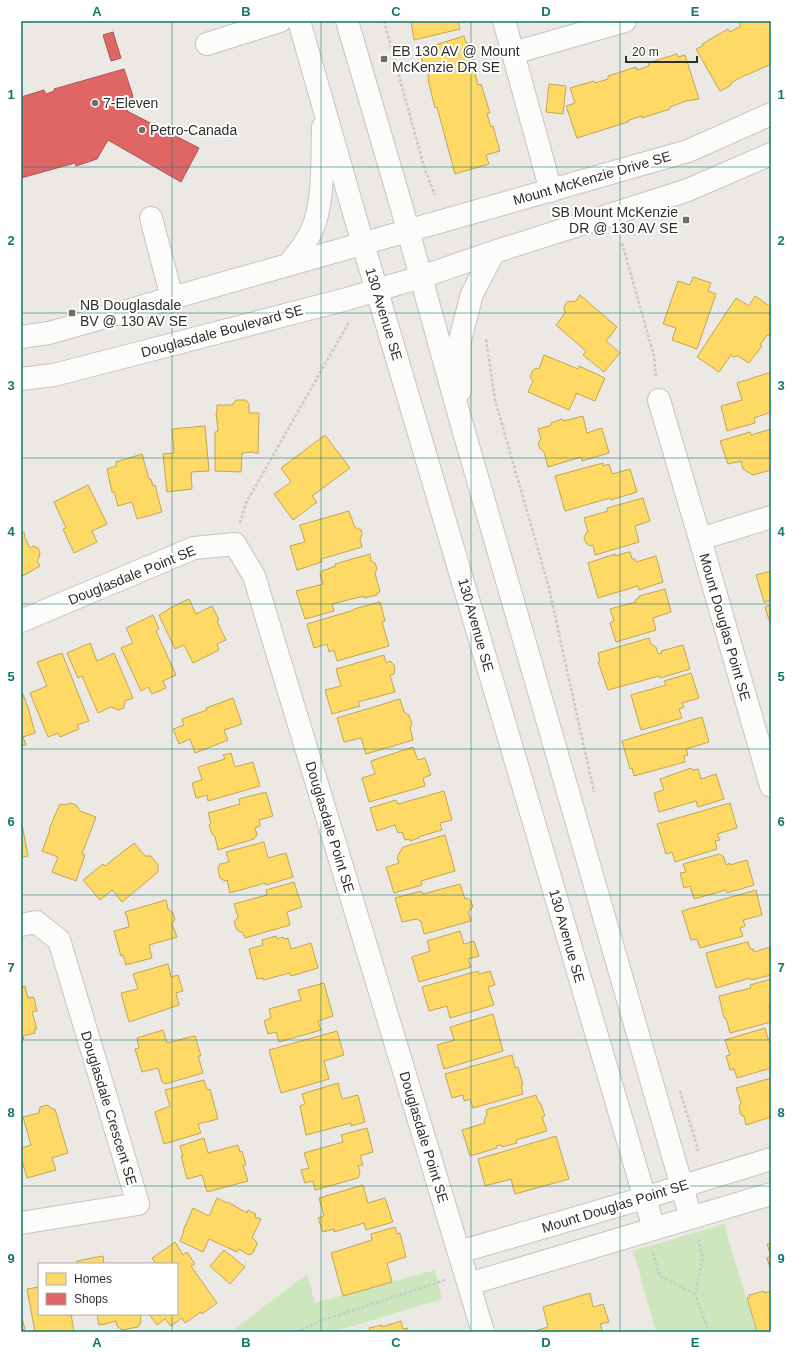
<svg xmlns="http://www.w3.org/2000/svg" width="792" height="1353" viewBox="0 0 792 1353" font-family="Helvetica,sans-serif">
  <rect width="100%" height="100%" fill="#ece8e4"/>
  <path fill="#cee6be" d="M 724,1224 L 756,1332 L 656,1332 L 633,1251 Z
    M 435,1270 L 442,1299 L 333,1332 L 230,1332 L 307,1274 L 315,1303 Z"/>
  <path fill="#ffd966" stroke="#c0a655" d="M 411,21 L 458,21 L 460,29 L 414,40 Z
    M 743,21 L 771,21 L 771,64 L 747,75 L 745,75 L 731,83 L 730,86 L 720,91 L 696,49 L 703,46 L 702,44 L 728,29 L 730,32 L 741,26 L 739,23 Z
    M 464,36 L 466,43 L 469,43 L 477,72 L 475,73 L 478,85 L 481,84 L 490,113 L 487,114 L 491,127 L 493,126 L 500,151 L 486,155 L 489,164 L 455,174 L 437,107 L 435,108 L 430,88 L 428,79 L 429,79 L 426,67 L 424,67 L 419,50 Z
    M 677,54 L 678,57 L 685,55 L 699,99 L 686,101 L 670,107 L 670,109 L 642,118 L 642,116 L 629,120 L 628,122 L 577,138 L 566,106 L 575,103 L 570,88 L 594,81 L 595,83 L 608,79 L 608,76 L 636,67 L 637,70 L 649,66 L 648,63 Z
    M 549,84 L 566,86 L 563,114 L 546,112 Z
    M 693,277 L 711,283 L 708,291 L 716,294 L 697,349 L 672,340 L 676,328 L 663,324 L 678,281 L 690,285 Z
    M 580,295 L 617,327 L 606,341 L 620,353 L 604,372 L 583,355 L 586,351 L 556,325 L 565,313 L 564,307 L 567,302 L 573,301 L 575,302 Z
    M 755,296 L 771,307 L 771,310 L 769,314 L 771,316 L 771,333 L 769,336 L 767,335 L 760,345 L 762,346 L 749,363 L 738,356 L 733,357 L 731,355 L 719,372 L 697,357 L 736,298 L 749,306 Z
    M 544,355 L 578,369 L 579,366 L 605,378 L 595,401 L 576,393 L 576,395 L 569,410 L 528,392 L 533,381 L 530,377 L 533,370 L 537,368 L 539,369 Z
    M 771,372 L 771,412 L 754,418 L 755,423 L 727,431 L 721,406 L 742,400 L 737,383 Z
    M 236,400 L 246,400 L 249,404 L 249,413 L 259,413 L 258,453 L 254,453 L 254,452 L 242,453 L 241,472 L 215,471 L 215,432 L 218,431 L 216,412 L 217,412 L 217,405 L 232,405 Z
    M 583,416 L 587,433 L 602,428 L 609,453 L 582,461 L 581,457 L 548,467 L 544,452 L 540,449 L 538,443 L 541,439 L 538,429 L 552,425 L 551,423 L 562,419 L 563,421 Z
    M 205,426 L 209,471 L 191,472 L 192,489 L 167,492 L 163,454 L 174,453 L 172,429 Z
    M 771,429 L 771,470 L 753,475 L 743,469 L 741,461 L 728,464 L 720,441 L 750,432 L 751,435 Z
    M 325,435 L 350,468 L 312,496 L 317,502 L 293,520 L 274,494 L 291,482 L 281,468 Z
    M 142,454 L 149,479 L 151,479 L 153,486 L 155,485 L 162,512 L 137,519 L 132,502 L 118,506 L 114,492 L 112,492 L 107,469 L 116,466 L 116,462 Z
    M 603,463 L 603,466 L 609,464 L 612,474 L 630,469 L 637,492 L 611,500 L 610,498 L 565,511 L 555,476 Z
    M 88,485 L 107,524 L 92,531 L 97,542 L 74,553 L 63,529 L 66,528 L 54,502 Z
    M 643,498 L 650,521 L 635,526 L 639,542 L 595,555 L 593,545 L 590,546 L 586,543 L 584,537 L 587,532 L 588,532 L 584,518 L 608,511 L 607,508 Z
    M 349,511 L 355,528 L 357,528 L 361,530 L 362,535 L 360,540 L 362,547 L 321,559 L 322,562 L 297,570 L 290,546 L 305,542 L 300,525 Z
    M 21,532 L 22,533 L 24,532 L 25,536 L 24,536 L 30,548 L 33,546 L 38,548 L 40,553 L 39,558 L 37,560 L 40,566 L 21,577 Z
    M 628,552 L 630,552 L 632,559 L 635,559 L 636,562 L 656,556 L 663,582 L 639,590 L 638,586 L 598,598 L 588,563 L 615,554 L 615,556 Z
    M 370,554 L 371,561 L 375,563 L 377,569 L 375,573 L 380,592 L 377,593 L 377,595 L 364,598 L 364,596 L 332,604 L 334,611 L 305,619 L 296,591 L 323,584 L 320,574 L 322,571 L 336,566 L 335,564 Z
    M 771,571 L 771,600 L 764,602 L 756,575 Z
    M 665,589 L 671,612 L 653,618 L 656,630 L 616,642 L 610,623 L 614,621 L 610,609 L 636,602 L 635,600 L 639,598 L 639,596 Z
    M 189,599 L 196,614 L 212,606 L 219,620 L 217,621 L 226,640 L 217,644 L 219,650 L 193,663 L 184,645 L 175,649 L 159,615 L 168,610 L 168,609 Z
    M 380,602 L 385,621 L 382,622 L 389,646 L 337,661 L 334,650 L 329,652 L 327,644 L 314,648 L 307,624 L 354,610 L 354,609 Z
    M 771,605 L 771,626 L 765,607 Z
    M 153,615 L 159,629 L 156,631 L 176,675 L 163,681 L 166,688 L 152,694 L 148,687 L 141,691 L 121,648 L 133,643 L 126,628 Z
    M 649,638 L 651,644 L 656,647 L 658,654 L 662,653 L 661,651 L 683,645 L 690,669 L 660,678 L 659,676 L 608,690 L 598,662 L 600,661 L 598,653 Z
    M 90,643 L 97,661 L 114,653 L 133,698 L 125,701 L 124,708 L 118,710 L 111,707 L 98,713 L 82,676 L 78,678 L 67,653 Z
    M 62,653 L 89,721 L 77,725 L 79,729 L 60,737 L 58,733 L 48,737 L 30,693 L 47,686 L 37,662 Z
    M 384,655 L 386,663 L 390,661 L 394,665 L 395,669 L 394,674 L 390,675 L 395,692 L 358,702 L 360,706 L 332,714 L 325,690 L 341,686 L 336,669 Z
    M 691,673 L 699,698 L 682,703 L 684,707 L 679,709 L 682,718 L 641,730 L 631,695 L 666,685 L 664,681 Z
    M 21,690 L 28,707 L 35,733 L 23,737 L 26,745 L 21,746 Z
    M 233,698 L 242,724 L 224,730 L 228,740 L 195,753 L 190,739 L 179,744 L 173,729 L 184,725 L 182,719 L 207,710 L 206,708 Z
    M 400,699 L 404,712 L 409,715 L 412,724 L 410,727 L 413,740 L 366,754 L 361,738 L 344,742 L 337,718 Z
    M 702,717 L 709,742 L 686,749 L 688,755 L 684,756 L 685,762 L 634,776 L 632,768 L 630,769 L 622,741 Z
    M 413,747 L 418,760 L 425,758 L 431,775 L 423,778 L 425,786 L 369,802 L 362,778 L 375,774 L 371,761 Z
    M 231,753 L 235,767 L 253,762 L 260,786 L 208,801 L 207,795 L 196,798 L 192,783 L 202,780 L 198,767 L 225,759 L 223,755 Z
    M 691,768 L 692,770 L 698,769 L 701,779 L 716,774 L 724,799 L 698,807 L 696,801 L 659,812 L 654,793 L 664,790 L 660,779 Z
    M 444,791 L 452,820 L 440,823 L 442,830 L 418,837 L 419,838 L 410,841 L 410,839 L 405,840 L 402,832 L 398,833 L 395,825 L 377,831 L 370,808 L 396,800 L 398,804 Z
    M 266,792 L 273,816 L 259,820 L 260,826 L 255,828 L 257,835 L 254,839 L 218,850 L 215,836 L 212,834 L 209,825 L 211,823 L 208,813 L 240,804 L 239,799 Z
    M 71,803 L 76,805 L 80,811 L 96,817 L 82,854 L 85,855 L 76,881 L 52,872 L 58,857 L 42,851 L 50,830 L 49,829 L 60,804 L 65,805 Z
    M 730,803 L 737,828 L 717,834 L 720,840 L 715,841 L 717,849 L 675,862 L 672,852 L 666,854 L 657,824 Z
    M 21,819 L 28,856 L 21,858 Z
    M 445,835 L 455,871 L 421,881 L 422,885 L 394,893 L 386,867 L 399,863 L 397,857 L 403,847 Z
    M 264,842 L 268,858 L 286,853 L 293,877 L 266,885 L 265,883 L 230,893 L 227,880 L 225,881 L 220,878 L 218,869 L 220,864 L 229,862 L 226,852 Z
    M 134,843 L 145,856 L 151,856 L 158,865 L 158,872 L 122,902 L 112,890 L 100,900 L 83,880 L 103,864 L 105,866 Z
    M 720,854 L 724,857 L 726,865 L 730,863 L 730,865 L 747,860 L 754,885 L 727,893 L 726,890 L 694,899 L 690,886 L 684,888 L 680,873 L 686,872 L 683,864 Z
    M 294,882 L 302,907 L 287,912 L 290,925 L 245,938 L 243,933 L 237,930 L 234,922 L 238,917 L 234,904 L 267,895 L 266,890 Z
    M 460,884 L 465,899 L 467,898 L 471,901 L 473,907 L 468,912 L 471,921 L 424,934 L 421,921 L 416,919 L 402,922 L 395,898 L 421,891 L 423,894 Z
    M 756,890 L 762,915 L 743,920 L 745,926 L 740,928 L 743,936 L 700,948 L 697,939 L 691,940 L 682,911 Z
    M 166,900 L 168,909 L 173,913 L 175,919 L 172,924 L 177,937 L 149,945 L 152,958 L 126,965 L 123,955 L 121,956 L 114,931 L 129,927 L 127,916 L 126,916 L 125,912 Z
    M 460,931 L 464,944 L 474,941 L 479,956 L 468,959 L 471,967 L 419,982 L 412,957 L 430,951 L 427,941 Z
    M 276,936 L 277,939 L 283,937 L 284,939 L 288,938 L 291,949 L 311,943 L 318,968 L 291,976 L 290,973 L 263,980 L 263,978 L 257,979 L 249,949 L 263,945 L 262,940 Z
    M 747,942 L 748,942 L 750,949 L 753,949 L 754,952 L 770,947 L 771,975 L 751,980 L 750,978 L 716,988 L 706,953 Z
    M 168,964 L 171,977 L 178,975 L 183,991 L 176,993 L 179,1005 L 129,1022 L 121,993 L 138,989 L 133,974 Z
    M 478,971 L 479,974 L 490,971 L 495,985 L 488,987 L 494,1005 L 450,1018 L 447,1006 L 429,1011 L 422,987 Z
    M 771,979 L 771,1006 L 769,1006 L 771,1022 L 730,1033 L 726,1018 L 724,1018 L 719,996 L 751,988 L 750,985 Z
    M 324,983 L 333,1016 L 318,1021 L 321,1030 L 279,1042 L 276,1032 L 268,1034 L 264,1021 L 271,1018 L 269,1009 L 301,1000 L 298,990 Z
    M 25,986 L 28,998 L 33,997 L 34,998 L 37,1011 L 32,1012 L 37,1029 L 34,1029 L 35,1033 L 23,1036 L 24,1039 L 21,1040 L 21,987 Z
    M 493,1014 L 503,1051 L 444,1069 L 437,1045 L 454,1040 L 450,1027 Z
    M 765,1028 L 768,1039 L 771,1038 L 771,1068 L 737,1078 L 734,1069 L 730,1070 L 726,1056 L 730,1055 L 725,1040 Z
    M 163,1030 L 167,1043 L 194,1036 L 195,1036 L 201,1056 L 198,1056 L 203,1073 L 165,1084 L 162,1082 L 158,1068 L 142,1072 L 135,1049 L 139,1048 L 137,1038 Z
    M 337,1031 L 344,1055 L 324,1061 L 329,1079 L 281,1093 L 269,1050 Z
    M 512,1055 L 515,1068 L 518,1067 L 523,1085 L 521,1085 L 523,1094 L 473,1108 L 470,1099 L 464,1101 L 463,1095 L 452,1098 L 445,1074 Z
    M 770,1076 L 771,1076 L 771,1117 L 746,1125 L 744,1116 L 741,1115 L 739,1106 L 741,1103 L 736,1088 L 771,1078 Z
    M 204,1080 L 207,1090 L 210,1089 L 218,1119 L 198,1124 L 201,1133 L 164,1144 L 155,1112 L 170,1106 L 165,1090 Z
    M 338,1083 L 342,1099 L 358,1095 L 365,1122 L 351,1126 L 351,1123 L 306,1135 L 300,1106 L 305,1104 L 302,1094 Z
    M 536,1095 L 539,1103 L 540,1102 L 545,1116 L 542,1117 L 547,1131 L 516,1140 L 517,1143 L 502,1147 L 501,1145 L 496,1146 L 497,1148 L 470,1156 L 462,1130 L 485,1123 L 484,1120 L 487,1115 L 486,1110 Z
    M 47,1105 L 53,1109 L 55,1109 L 68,1153 L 52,1158 L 56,1170 L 27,1178 L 21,1157 L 21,1148 L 31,1145 L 23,1117 L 39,1113 L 40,1107 Z
    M 367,1128 L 373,1152 L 360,1156 L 363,1165 L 358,1166 L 360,1173 L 358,1178 L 315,1190 L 313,1181 L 305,1183 L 301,1170 L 309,1168 L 304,1153 L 343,1142 L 341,1135 Z
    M 556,1136 L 569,1179 L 515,1194 L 511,1179 L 485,1186 L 478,1159 Z
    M 204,1138 L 208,1153 L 238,1145 L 240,1152 L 242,1151 L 246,1165 L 243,1165 L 248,1181 L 207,1192 L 202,1175 L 187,1179 L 181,1156 L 183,1156 L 180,1146 Z
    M 363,1185 L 368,1203 L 385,1198 L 393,1222 L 366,1230 L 364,1223 L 334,1232 L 334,1229 L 323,1232 L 318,1218 L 324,1216 L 319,1198 Z
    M 217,1198 L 227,1203 L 228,1202 L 247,1213 L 248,1210 L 256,1214 L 255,1217 L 261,1219 L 252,1238 L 256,1241 L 257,1244 L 253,1253 L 249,1255 L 239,1249 L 237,1252 L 209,1239 L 203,1252 L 180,1241 L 184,1231 L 183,1231 L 193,1208 L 209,1216 Z
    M 395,1227 L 397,1234 L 400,1233 L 406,1257 L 387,1263 L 392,1282 L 343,1296 L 331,1253 L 372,1240 L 371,1234 Z
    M 175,1242 L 183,1255 L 187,1252 L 195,1264 L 191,1266 L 217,1303 L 202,1314 L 201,1312 L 185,1323 L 182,1318 L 171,1326 L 165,1319 L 157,1325 L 149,1314 L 177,1314 L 177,1264 L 156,1264 L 152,1258 Z
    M 771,1243 L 771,1271 L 767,1258 L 771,1256 L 767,1244 Z
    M 224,1250 L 245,1267 L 230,1284 L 210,1266 Z
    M 103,1256 L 104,1264 L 77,1264 L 77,1261 Z
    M 39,1287 L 39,1314 L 71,1314 L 74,1332 L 35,1332 L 27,1289 Z
    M 764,1291 L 764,1293 L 771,1291 L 771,1332 L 757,1332 L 747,1298 L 750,1297 L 749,1295 Z
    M 590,1293 L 593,1307 L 603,1304 L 609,1322 L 600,1324 L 603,1332 L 535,1332 L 535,1331 L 548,1327 L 543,1307 Z
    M 97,1314 L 140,1314 L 141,1322 L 138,1327 L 122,1330 L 117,1326 L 116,1321 L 102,1325 L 102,1324 L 99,1325 Z
    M 21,1315 L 25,1329 L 21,1330 Z
    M 401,1321 L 403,1329 L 407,1328 L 409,1332 L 364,1332 L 370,1330 L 369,1328 L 382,1325 L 382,1327 Z"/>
  <path fill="#e06666" stroke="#ab5555" d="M 113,32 L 121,58 L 111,61 L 103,35 Z
    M 124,69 L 133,96 L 127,111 L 199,148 L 181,182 L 108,140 L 97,159 L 76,166 L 75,163 L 21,178 L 21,97 L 44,90 L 46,94 L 54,91 L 54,89 Z"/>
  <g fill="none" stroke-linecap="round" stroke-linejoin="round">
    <defs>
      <path id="minor" d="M 299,21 L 356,220 L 654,1229
        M 347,21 L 401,205 L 460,418 L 691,1218
        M 504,21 L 513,53
        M 207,44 L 280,21
        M 551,191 L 513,53 L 625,21
        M 151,218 L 172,298
        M 289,264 C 299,252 310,238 315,222 C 324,193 322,158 323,127
        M 21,337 L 49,333 L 688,151 L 771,114
        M 21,379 L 54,375 L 347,299 L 421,277 L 494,252 L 688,190 L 771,154
        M 460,391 L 460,340 L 472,294 L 494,252
        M 659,400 L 700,539
        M 771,517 L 700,539 L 771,786
        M 21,621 L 194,548 L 235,544 L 254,576 L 483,1332
        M 21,925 L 36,922 L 59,940 L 138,1204 L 21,1223
        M 459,1252 L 644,1198 L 771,1159
        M 469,1284 L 771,1194"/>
    </defs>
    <use href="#minor" stroke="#c5c4c5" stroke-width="24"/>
    <path stroke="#c9c9c8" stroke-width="2.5" stroke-dasharray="3 2" stroke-linecap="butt" d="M 384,21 L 424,167 L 435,195
      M 622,243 L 654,356 L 656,377
      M 486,339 L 495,400 L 548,584 L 594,792
      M 240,523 L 246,503 L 349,322
      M 680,1091 L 698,1149 L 697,1151
      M 698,1239 L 703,1257 L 695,1294 L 709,1332
      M 653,1253 L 660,1276 L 695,1294
      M 296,1332 L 321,1321 L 445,1280"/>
    <use href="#minor" stroke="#fcfcfb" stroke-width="22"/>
  </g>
  <path fill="none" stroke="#0f766e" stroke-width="1" stroke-opacity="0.55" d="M 172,21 L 172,1264M 321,21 L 321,1332M 471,21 L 471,1332M 620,21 L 620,1332M 21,167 L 771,167M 21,313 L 771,313M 21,458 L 771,458M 21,604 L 771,604M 21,749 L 771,749M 21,895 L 771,895M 21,1040 L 771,1040M 21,1186 L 771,1186M 172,1314 L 172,1332"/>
  <g fill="#706f6e" stroke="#fff" stroke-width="1.5">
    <rect x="380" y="55" width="8" height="8" rx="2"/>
    <circle cx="95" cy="103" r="4"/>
    <circle cx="142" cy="130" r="4"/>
    <rect x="682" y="216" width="8" height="8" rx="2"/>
    <rect x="68" y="309" width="8" height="8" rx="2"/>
  </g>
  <g text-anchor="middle" stroke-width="4" stroke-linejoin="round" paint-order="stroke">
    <g font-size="14" fill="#2e2e2e" stroke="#fff" text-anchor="start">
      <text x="392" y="56">EB 130 AV @ Mount<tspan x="392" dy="16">McKenzie DR SE</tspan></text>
      <text x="103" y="108">7-Eleven</text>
      <text x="150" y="135">Petro-Canada</text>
      <text x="678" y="217" text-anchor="end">SB Mount McKenzie<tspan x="678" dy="16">DR @ 130 AV SE</tspan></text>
      <text x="80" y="310">NB Douglasdale<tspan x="80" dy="16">BV @ 130 AV SE</tspan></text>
    </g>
    <g font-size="14" fill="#2e2e2e" stroke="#fff">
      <text transform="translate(592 178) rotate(-16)" y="5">Mount McKenzie Drive SE</text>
      <text transform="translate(384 314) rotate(73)" y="5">130 Avenue SE</text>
      <text transform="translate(222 331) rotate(-15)" y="5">Douglasdale Boulevard SE</text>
      <text transform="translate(132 575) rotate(-22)" y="5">Douglasdale Point SE</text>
      <text transform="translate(476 625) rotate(74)" y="5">130 Avenue SE</text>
      <text transform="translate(725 627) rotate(74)" y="5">Mount Douglas Point SE</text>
      <text transform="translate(330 827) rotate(73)" y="5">Douglasdale Point SE</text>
      <text transform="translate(567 936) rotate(74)" y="5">130 Avenue SE</text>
      <text transform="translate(109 1108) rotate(73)" y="5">Douglasdale Crescent SE</text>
      <text transform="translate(424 1137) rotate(73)" y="5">Douglasdale Point SE</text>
      <text transform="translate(615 1206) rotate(-17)" y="5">Mount Douglas Point SE</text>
    </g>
  </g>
  <rect width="792" height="1353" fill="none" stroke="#ffffff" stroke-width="44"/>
  <rect x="38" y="1263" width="140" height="52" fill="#ffffff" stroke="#ababab"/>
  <rect x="46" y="1273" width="20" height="12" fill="#ffd966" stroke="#ababab"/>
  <text x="74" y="1283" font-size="12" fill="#2e2e2e">Homes</text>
  <rect x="46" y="1293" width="20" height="12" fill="#e06666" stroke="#ababab"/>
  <text x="74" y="1303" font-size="12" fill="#2e2e2e">Shops</text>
  <path d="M626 56v6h71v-6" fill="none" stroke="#2e2e2e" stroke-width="2"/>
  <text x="632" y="56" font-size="12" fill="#2e2e2e" stroke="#ffffff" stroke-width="3" paint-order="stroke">20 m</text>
  <rect x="22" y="22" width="748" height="1309" fill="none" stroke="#0f766e" stroke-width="1.5"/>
  <g font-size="13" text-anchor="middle" font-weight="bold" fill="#0f766e">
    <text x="97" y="16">A</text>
    <text x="246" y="16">B</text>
    <text x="396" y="16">C</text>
    <text x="546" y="16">D</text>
    <text x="695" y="16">E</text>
    <text x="11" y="99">1</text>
    <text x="781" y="99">1</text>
    <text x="11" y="245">2</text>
    <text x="781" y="245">2</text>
    <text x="11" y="390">3</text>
    <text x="781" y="390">3</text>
    <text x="11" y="536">4</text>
    <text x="781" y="536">4</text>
    <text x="11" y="681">5</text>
    <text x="781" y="681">5</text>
    <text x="11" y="826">6</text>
    <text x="781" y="826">6</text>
    <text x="11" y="972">7</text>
    <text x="781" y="972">7</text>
    <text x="11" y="1117">8</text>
    <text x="781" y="1117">8</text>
    <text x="11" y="1263">9</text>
    <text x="781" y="1263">9</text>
    <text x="97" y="1347">A</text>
    <text x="246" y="1347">B</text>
    <text x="396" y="1347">C</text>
    <text x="546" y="1347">D</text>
    <text x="695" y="1347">E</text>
  </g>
</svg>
